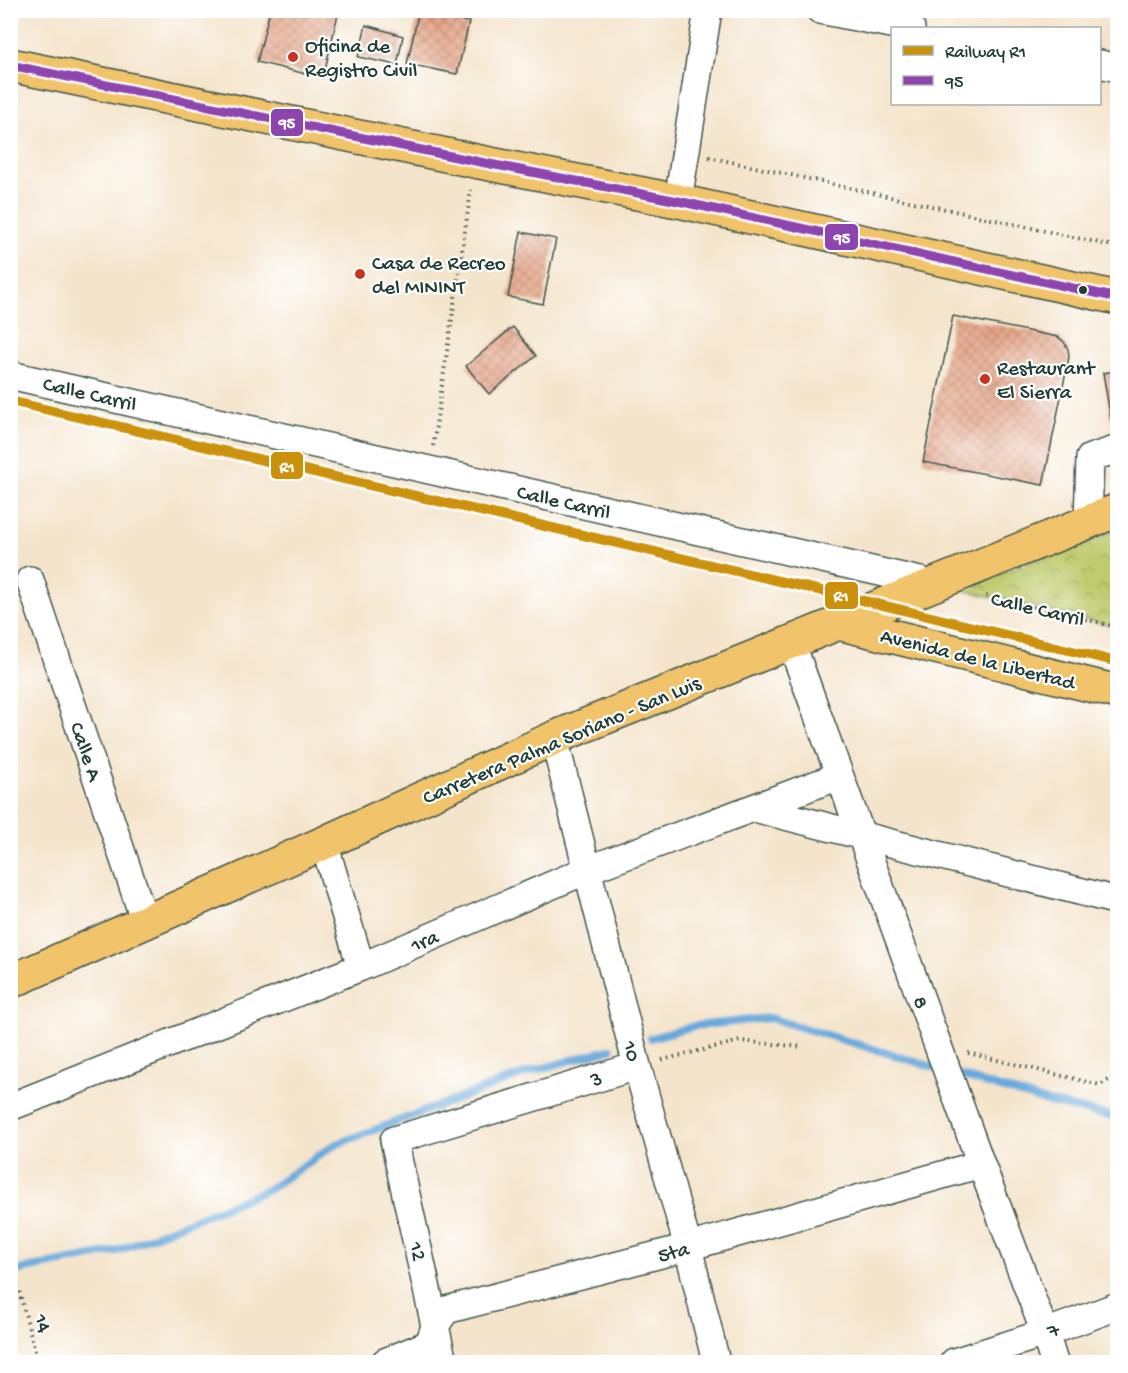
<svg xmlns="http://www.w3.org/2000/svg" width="1128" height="1373" viewBox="0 0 1128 1373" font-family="'Gochi Hand',sans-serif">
  <defs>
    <pattern id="park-crowns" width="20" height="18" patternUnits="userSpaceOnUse" patternTransform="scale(1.5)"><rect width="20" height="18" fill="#bfcb6d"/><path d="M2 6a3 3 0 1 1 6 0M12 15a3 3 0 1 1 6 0" fill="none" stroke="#9ba65a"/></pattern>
    <pattern id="building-cross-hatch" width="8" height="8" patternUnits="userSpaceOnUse" patternTransform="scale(1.5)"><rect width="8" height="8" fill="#e7a688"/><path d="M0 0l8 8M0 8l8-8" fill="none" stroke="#bb8870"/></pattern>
  </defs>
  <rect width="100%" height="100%" fill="#fff"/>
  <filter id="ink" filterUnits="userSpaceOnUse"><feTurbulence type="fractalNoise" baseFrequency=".0167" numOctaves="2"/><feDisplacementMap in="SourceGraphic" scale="12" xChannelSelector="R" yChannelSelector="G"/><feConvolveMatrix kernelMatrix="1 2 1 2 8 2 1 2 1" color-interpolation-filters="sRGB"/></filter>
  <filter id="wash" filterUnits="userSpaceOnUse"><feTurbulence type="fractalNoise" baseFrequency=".008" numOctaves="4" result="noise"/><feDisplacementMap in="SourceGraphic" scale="24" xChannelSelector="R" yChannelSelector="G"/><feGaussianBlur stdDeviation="1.35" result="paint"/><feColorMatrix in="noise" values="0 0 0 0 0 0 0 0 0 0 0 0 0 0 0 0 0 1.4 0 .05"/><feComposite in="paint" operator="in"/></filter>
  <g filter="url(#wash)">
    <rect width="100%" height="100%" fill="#f4e4cb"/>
    <path fill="url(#park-crowns)" stroke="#6f8450" stroke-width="1.5" d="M 1117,530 L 1117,627 L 959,589 Z"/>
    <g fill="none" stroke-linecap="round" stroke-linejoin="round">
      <path stroke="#67a9db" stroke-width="8" d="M 651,1038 L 694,1026 L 770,1018 L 940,1069
        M 954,1074 L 1047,1102 L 1118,1118
        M 10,1272 L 117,1251 L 269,1189 L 334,1145 L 529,1072 L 611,1049"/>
    </g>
    <g id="blocks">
      <path fill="url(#building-cross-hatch)" d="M 270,10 L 339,10 L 323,78 L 257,62 Z
        M 419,10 L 455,10 L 454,19 L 469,22 L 457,74 L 407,64 Z
        M 366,25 L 403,36 L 397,65 L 358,57 Z
        M 521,232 L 556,239 L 543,304 L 508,297 Z
        M 953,316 L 1058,337 L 1064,342 L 1068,349 L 1069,357 L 1043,485 L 923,462 Z
        M 513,327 L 536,356 L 489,394 L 466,366 Z
        M 1118,371 L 1118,419 L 1111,420 L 1103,373 Z"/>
    </g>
  </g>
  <g filter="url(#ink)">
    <use href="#blocks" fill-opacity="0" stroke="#3f564b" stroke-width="1.5"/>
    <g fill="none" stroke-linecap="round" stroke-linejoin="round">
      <defs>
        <path id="minor" d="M 820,10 L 911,28
          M 1100,64 L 1118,68
          M 678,201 L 708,10
          M 10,375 L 933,584
          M 1088,522 L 1090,458 L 1118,449
          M 30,580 L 145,922
          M 791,642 L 981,1164 L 1045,1333 L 1054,1362
          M 554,738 L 637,1066 L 688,1247 L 716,1362
          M 754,808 L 1118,901
          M 324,843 L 361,967
          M 10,1107 L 361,967 L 587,870 L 839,776
          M 385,1362 L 429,1344 L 435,1326 L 446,1310 L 688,1247 L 981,1164
          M 443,1362 L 394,1140 L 637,1066
          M 954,1362 L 1045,1333 L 1118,1306"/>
        <path id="major" d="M 10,65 L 475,161 L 678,201 L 1118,298
          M 838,623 L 1118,692
          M 10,982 L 324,843 L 554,738 L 1118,510"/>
      </defs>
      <use href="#minor" stroke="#3f564b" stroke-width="30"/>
      <use href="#major" stroke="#3f564b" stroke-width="36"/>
      <path stroke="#3f564b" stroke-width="4" stroke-dasharray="1.5 4.5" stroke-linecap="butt" d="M 709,157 L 1118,247
        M 433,446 L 471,190
        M 986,596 L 1118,627
        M 968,1053 L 1100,1085 L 1118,1075
        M 662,1060 L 740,1041 L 803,1047
        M 10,1257 L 38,1362"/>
      <use href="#minor" stroke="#fff" stroke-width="27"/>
      <use href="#major" stroke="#f1c36a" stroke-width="33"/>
      <defs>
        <path id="bus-1" d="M 10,65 L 475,161 L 678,201 L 1118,298"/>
      </defs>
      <use href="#bus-1" stroke="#fff" stroke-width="14"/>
      <use href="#bus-1" stroke="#8e44ad" stroke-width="9"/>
      <defs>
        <path id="rail-1" d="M 10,401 L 882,605 L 1118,662"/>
      </defs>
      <use href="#rail-1" stroke="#fff" stroke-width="15"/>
      <use href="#rail-1" stroke="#cc910a" stroke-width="10"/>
    </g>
  </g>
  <g fill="#c8321e" stroke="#fff" stroke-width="2">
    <circle cx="293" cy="57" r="6"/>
    <circle cx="360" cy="274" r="6"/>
    <circle cx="985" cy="379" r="6"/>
  </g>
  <circle fill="#1f3d34" stroke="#fff" stroke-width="2" cx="1083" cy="290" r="5"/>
  <g text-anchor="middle" stroke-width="4.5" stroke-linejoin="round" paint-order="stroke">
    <g font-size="21" fill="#1f3d34" stroke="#fff" text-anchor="start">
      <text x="305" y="52">Oficina de<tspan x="305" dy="24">Registro Civil</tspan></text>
      <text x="372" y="269">Casa de Recreo<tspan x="372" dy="24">del MININT</tspan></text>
      <text x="997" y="374">Restaurant<tspan x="997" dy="24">El Sierra</tspan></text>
    </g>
    <g font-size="21" fill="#1f3d34" stroke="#fff">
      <text transform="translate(90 393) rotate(13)" y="7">Calle Carril</text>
      <text transform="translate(564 501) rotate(13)" y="7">Calle Carril</text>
      <text transform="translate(1038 608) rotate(13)" y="7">Calle Carril</text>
      <text transform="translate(978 658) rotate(14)" y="7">Avenida de la Libertad</text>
      <text transform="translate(561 739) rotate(-23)" y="7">Carretera Palma Soriano - San Luis</text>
      <text transform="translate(87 751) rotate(71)" y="7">Calle A</text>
      <text transform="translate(424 940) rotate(-23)" y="7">1ra</text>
      <text transform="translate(922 1002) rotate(70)" y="7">8</text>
      <text transform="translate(633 1051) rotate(76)" y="7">10</text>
      <text transform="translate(596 1078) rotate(-17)" y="7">3</text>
      <text transform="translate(419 1251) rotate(77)" y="7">12</text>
      <text transform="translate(673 1251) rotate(-15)" y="7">5ta</text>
      <text transform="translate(44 1323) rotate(75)" y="7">14</text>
      <text transform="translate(1053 1329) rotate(-20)" y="7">7</text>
    </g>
  </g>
  <g stroke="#fff" stroke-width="2">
    <rect x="270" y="108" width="34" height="29" rx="6" fill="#8e44ad"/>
    <rect x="824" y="223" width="35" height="28" rx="6" fill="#8e44ad"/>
    <rect x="270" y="451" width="34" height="29" rx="6" fill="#cc910a"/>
    <rect x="824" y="581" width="35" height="29" rx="6" fill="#cc910a"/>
  </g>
  <g font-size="16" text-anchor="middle" font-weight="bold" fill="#fff">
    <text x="287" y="128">95</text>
    <text x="842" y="243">95</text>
    <text x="287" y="472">R1</text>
    <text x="841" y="601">R1</text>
  </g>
  <rect width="1128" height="1373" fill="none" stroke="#fff" stroke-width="36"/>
  <rect x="891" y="27" width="210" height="78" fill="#ffffff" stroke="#a5b1ae" stroke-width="1.5"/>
  <rect x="903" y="46" width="30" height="9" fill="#cc910a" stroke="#a5b1ae" stroke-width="1.5"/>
  <text x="945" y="57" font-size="18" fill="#1f3d34">Railway R1</text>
  <rect x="903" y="76" width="30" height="9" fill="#8e44ad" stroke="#a5b1ae" stroke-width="1.5"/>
  <text x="945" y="87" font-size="18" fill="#1f3d34">95</text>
</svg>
